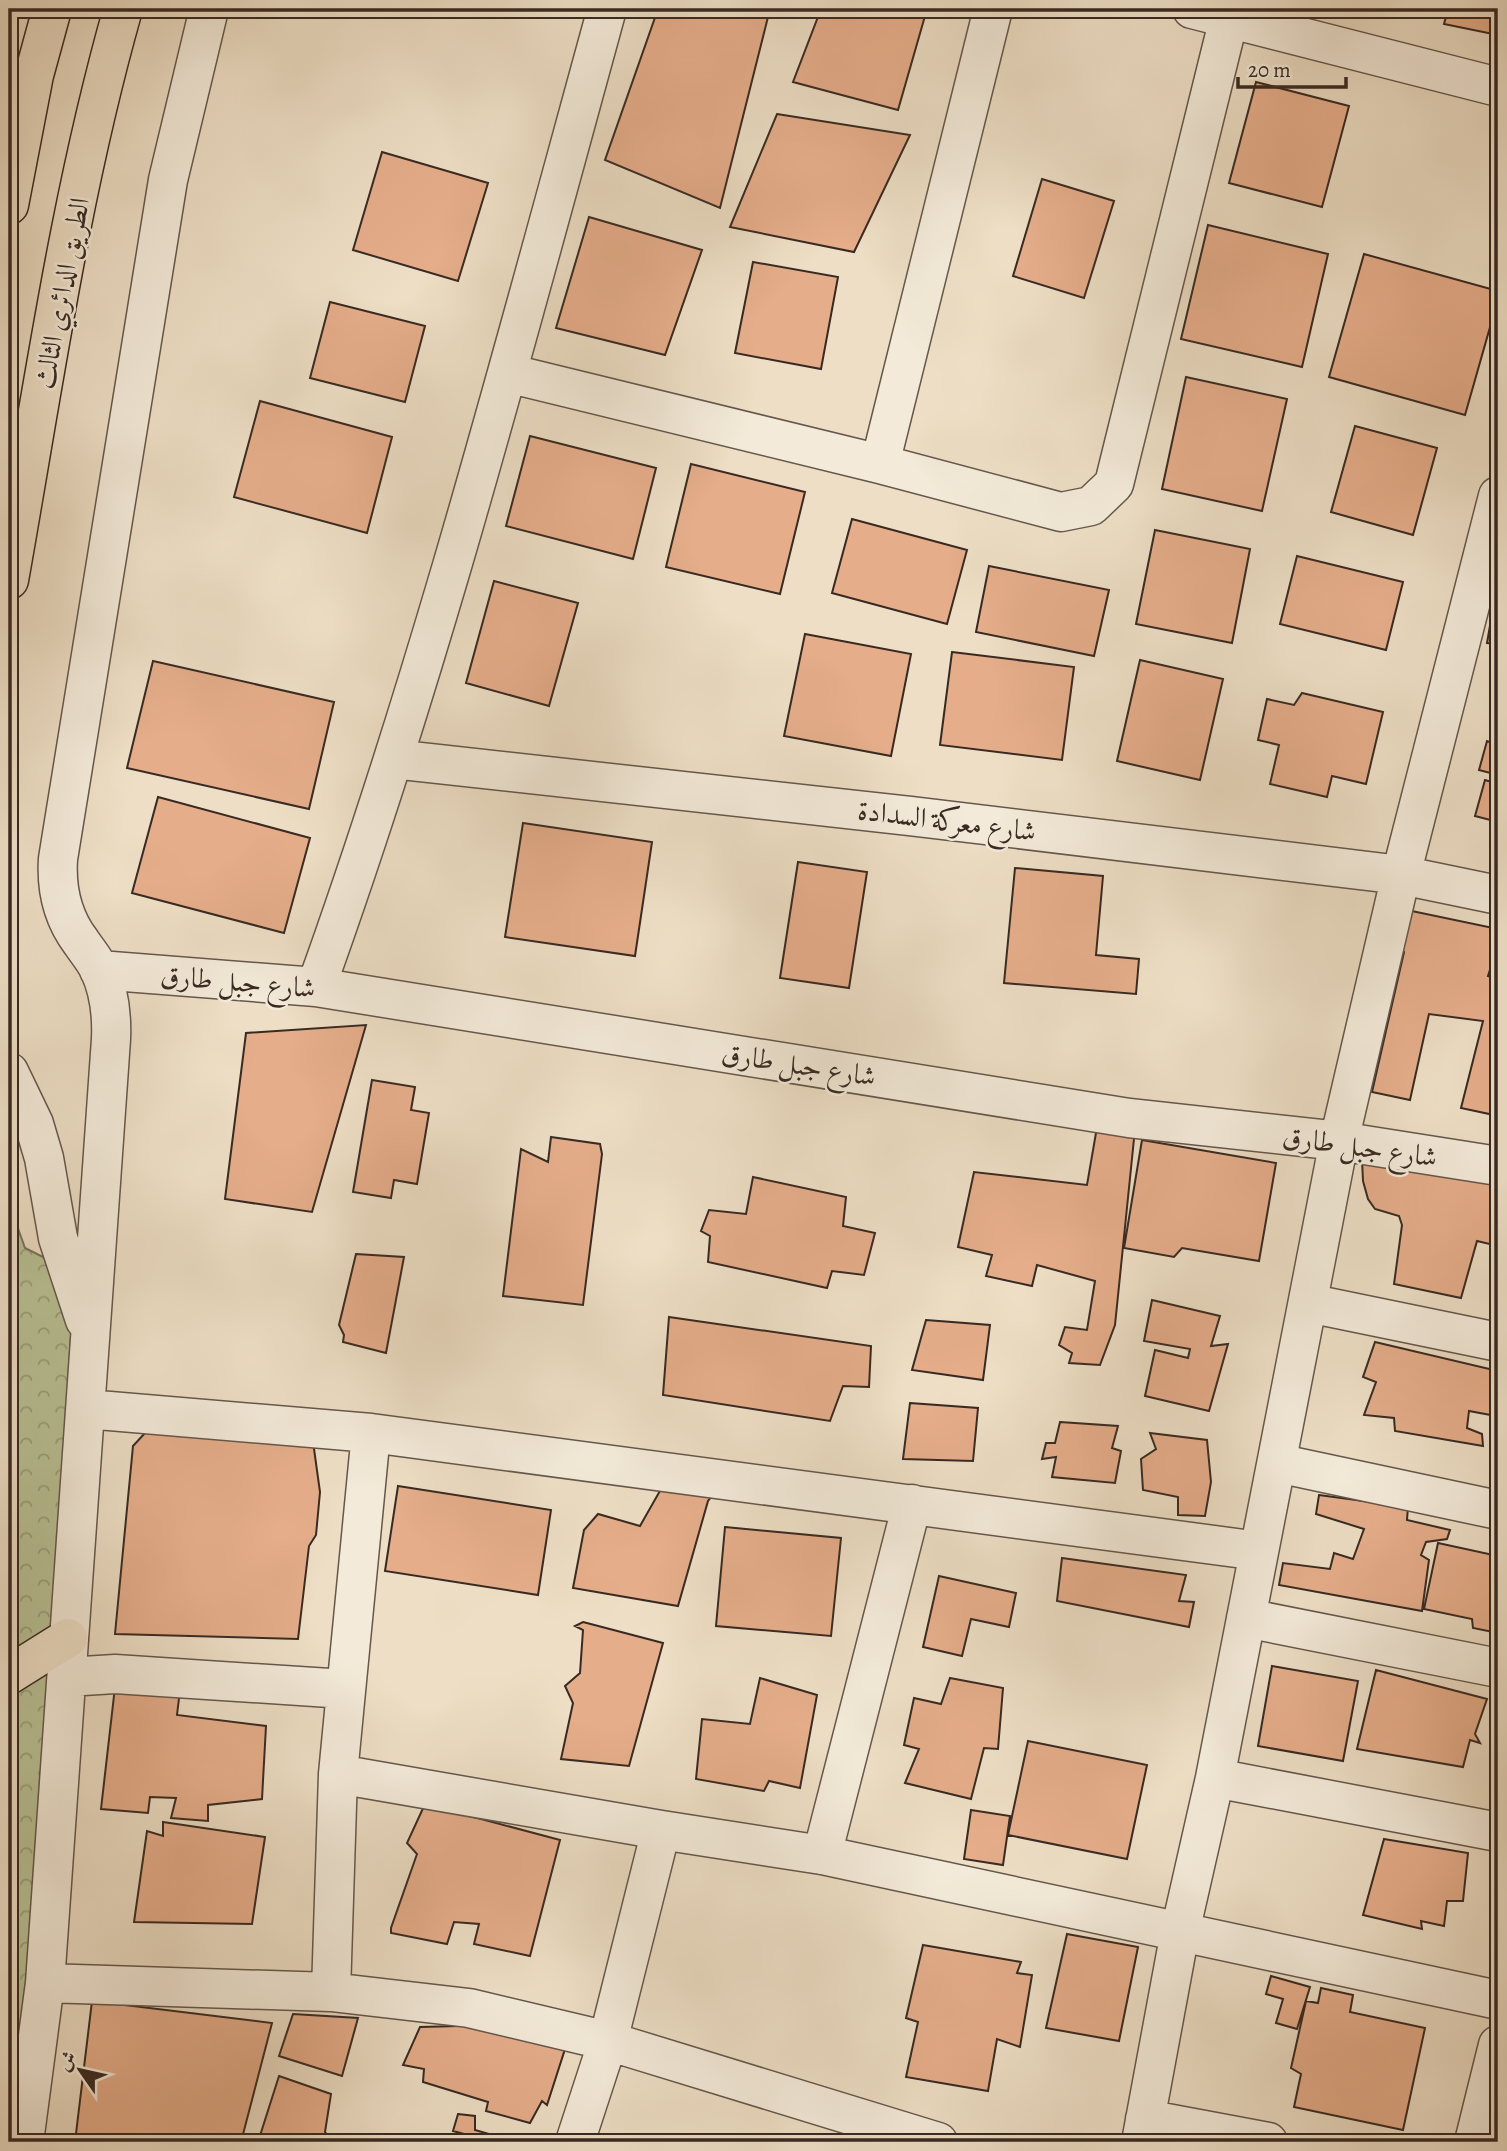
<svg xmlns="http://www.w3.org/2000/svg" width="1507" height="2151" viewBox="0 0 1507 2151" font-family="Alegreya,Amiri,serif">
  <defs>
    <pattern id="forest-crowns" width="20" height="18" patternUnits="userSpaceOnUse" patternTransform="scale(1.75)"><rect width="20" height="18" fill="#b8c195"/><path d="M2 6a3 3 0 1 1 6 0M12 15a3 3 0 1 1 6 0" fill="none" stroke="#979d79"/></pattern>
  </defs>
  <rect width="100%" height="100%" fill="#eddec5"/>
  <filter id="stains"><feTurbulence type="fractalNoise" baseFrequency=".00286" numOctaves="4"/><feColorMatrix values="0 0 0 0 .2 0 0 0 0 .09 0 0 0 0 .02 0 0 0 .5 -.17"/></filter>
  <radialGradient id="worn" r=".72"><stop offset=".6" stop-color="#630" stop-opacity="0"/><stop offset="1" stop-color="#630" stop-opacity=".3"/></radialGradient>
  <path fill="url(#forest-crowns)" stroke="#78765c" stroke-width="2" d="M 9,1203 L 25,1248 L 75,1273 L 43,1775 L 28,1984 L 9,2135 Z"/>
  <path fill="#e5ad8a" stroke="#382a23" stroke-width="2" d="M 658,9 L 770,9 L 720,208 L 605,160 Z
    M 821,9 L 927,9 L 898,110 L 793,82 Z
    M 1448,9 L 1498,9 L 1498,35 L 1444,24 Z
    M 1256,82 L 1349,106 L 1322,207 L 1229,183 Z
    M 777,114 L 910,135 L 854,252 L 730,227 Z
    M 382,152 L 488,183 L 458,281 L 353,250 Z
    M 1042,179 L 1114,201 L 1084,298 L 1013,276 Z
    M 589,217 L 702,250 L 665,355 L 556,328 Z
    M 1208,225 L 1328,254 L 1302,367 L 1181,339 Z
    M 1364,254 L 1498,291 L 1498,299 L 1465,415 L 1329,377 Z
    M 753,262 L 838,277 L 821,369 L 735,353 Z
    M 330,302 L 425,326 L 405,402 L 310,378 Z
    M 1186,377 L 1287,399 L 1262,511 L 1162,489 Z
    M 260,401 L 392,437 L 367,533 L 234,497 Z
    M 1355,426 L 1437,448 L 1413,535 L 1331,512 Z
    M 530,436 L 656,468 L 633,559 L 506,526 Z
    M 691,464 L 805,492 L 780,594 L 666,567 Z
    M 852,519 L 967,550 L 947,624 L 832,593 Z
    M 1155,530 L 1250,549 L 1232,643 L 1136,624 Z
    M 1297,556 L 1403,582 L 1386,650 L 1280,624 Z
    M 989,566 L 1109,590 L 1094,656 L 976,632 Z
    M 494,581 L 578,603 L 549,706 L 466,683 Z
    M 1492,614 L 1498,615 L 1498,644 L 1487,643 Z
    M 805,634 L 911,654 L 891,756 L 784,736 Z
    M 952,652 L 1074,667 L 1062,760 L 940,745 Z
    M 1140,660 L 1223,679 L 1200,780 L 1117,761 Z
    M 153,661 L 334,702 L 309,809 L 127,768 Z
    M 1302,693 L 1383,712 L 1366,784 L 1332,776 L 1327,797 L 1270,784 L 1279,745 L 1258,740 L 1267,699 L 1294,705 Z
    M 1498,720 L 1498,775 L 1479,770 L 1487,741 L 1492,743 Z
    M 1485,780 L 1498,784 L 1498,822 L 1475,816 Z
    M 158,797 L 310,838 L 284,933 L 132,893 Z
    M 523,823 L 652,842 L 635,956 L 505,937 Z
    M 798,862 L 867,872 L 849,988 L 780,978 Z
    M 1015,868 L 1103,876 L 1096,955 L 1139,959 L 1136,994 L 1004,983 Z
    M 1407,910 L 1498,929 L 1498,944 L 1488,976 L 1498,979 L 1498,1099 L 1494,1115 L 1461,1108 L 1483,1021 L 1429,1014 L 1410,1100 L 1372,1092 L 1404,952 L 1396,944 Z
    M 366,1025 L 312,1212 L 225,1199 L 246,1033 Z
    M 372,1080 L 415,1087 L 411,1110 L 429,1113 L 417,1184 L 394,1180 L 391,1198 L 353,1192 Z
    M 1097,1127 L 1135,1129 L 1115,1325 L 1100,1365 L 1069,1363 L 1072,1353 L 1059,1345 L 1065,1327 L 1087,1330 L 1095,1281 L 1037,1265 L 1032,1286 L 986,1276 L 992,1255 L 958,1247 L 974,1172 L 1087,1185 Z
    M 551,1137 L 600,1144 L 602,1154 L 583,1305 L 503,1296 L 521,1149 L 548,1162 Z
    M 1142,1140 L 1276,1163 L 1259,1261 L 1182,1248 L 1174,1257 L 1124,1248 Z
    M 1362,1160 L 1498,1183 L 1498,1246 L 1477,1241 L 1461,1298 L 1394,1284 L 1402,1225 L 1399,1216 L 1375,1209 L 1368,1199 L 1363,1181 Z
    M 753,1177 L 846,1197 L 843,1226 L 875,1233 L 864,1275 L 832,1271 L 827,1288 L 708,1262 L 710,1236 L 701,1231 L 709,1210 L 746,1214 Z
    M 356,1254 L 404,1257 L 386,1353 L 343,1342 L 344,1335 L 339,1325 Z
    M 1152,1300 L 1220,1316 L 1211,1346 L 1228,1344 L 1209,1411 L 1145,1396 L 1155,1350 L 1188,1358 L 1190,1349 L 1144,1341 Z
    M 669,1317 L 871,1346 L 869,1387 L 843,1386 L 830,1421 L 663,1395 Z
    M 926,1320 L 990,1325 L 983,1380 L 912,1370 Z
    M 1375,1342 L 1498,1371 L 1496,1416 L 1469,1411 L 1467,1428 L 1482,1434 L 1483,1446 L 1395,1431 L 1394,1418 L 1364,1415 L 1376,1382 L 1363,1377 Z
    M 910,1403 L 978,1408 L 973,1461 L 903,1459 Z
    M 157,1420 L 311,1427 L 320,1492 L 316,1535 L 309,1546 L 298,1639 L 115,1634 L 133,1446 Z
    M 1060,1422 L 1118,1426 L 1112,1448 L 1121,1451 L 1115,1483 L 1052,1477 L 1056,1457 L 1042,1459 L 1046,1443 L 1055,1443 Z
    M 1150,1433 L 1207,1440 L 1211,1482 L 1205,1516 L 1178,1515 L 1178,1497 L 1143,1490 L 1141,1459 L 1156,1449 Z
    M 398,1486 L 551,1510 L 538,1595 L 385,1571 Z
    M 661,1489 L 712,1496 L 708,1501 L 678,1606 L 573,1588 L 584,1530 L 598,1514 L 640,1526 Z
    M 1319,1495 L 1408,1507 L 1407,1520 L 1450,1530 L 1447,1539 L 1426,1542 L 1421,1555 L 1429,1560 L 1422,1611 L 1279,1585 L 1283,1563 L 1330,1569 L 1334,1553 L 1353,1559 L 1364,1529 L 1316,1514 Z
    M 725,1527 L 841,1538 L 831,1636 L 716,1626 Z
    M 1438,1543 L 1498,1556 L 1498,1633 L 1473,1628 L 1472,1619 L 1424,1609 Z
    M 1062,1558 L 1186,1575 L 1179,1601 L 1194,1602 L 1189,1627 L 1057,1601 Z
    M 939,1576 L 1016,1593 L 1009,1627 L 971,1619 L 962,1656 L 923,1647 Z
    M 583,1622 L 663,1643 L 629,1766 L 561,1759 L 573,1703 L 565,1686 L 580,1673 L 583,1630 L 575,1626 Z
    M 1272,1666 L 1358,1681 L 1343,1761 L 1258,1746 Z
    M 1376,1670 L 1487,1699 L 1475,1734 L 1480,1743 L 1470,1740 L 1463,1767 L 1357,1749 Z
    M 760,1678 L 817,1695 L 800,1788 L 769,1781 L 764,1791 L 696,1779 L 702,1719 L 750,1724 Z
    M 950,1678 L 1003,1688 L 998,1749 L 984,1748 L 971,1799 L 905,1783 L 919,1749 L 904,1745 L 914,1698 L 941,1704 Z
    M 115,1687 L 180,1690 L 177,1715 L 266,1726 L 262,1799 L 208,1805 L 208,1821 L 171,1818 L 176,1798 L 150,1797 L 148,1813 L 101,1809 Z
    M 1028,1741 L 1147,1765 L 1127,1859 L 1008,1835 Z
    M 425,1804 L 560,1840 L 530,1956 L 474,1944 L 479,1924 L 454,1922 L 447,1944 L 391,1933 L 391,1928 L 417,1854 L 407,1843 Z
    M 971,1810 L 1010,1816 L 1003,1865 L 964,1859 Z
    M 163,1822 L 265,1837 L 252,1924 L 134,1922 L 147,1831 L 163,1836 Z
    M 1384,1839 L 1468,1853 L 1463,1901 L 1447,1901 L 1444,1926 L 1421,1921 L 1422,1929 L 1363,1915 Z
    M 1067,1934 L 1138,1947 L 1119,2041 L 1046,2028 Z
    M 923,1945 L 1021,1962 L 1017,1973 L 1032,1975 L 1020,2047 L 997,2039 L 988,2091 L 906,2077 L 918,2022 L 906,2018 Z
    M 1271,1976 L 1310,1987 L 1297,2029 L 1276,2023 L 1283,1999 L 1266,1994 Z
    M 1321,1988 L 1353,1995 L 1350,2012 L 1425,2028 L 1403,2130 L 1294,2107 L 1301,2074 L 1291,2068 L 1306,2001 L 1318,2003 Z
    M 92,2001 L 272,2023 L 241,2142 L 75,2142 Z
    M 293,2014 L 358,2018 L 342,2076 L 279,2056 Z
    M 497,2025 L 565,2049 L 547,2105 L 542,2101 L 530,2123 L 486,2111 L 488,2102 L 423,2082 L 424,2069 L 403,2065 L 420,2027 Z
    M 279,2076 L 331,2094 L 325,2132 L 329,2137 L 327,2142 L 258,2142 Z
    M 458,2114 L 475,2116 L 475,2130 L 517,2142 L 462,2142 L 464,2134 L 453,2131 Z"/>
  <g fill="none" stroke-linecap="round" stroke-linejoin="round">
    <defs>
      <path id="minor" d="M 1192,9 L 1498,87
        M 507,373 L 880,464 L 1061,512 L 1091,506 L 1114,484 L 1229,18
        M 880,464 L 993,9
        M 393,759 L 910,816 L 1401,875 L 1498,895
        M 99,970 L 316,987 L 1129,1118 L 1339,1141 L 1498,1166
        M 316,987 C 431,668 517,336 607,9
        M 9,1072 L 34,1124 L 44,1158 L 58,1238 L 85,1320
        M 1308,1303 L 1498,1342
        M 86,1409 L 371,1433
        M 1277,1463 L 1498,1510
        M 1246,1618 L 1498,1668
        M 67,1677 L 115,1674 L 345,1689
        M 338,1774 L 661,1830 L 822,1855 L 1498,2000
        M 1215,1778 L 1498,1832
        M 822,1855 L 912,1504
        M 45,1983 L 331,1992 L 469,2008 L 608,2041 L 938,2142
        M 331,1992 L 338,1774 L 371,1433 L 1259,1551
        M 1145,2119 L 1268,2142
        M 24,2142 L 45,1983 L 111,1039 C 112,1015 110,992 99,969 C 94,959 87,951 81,942 C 62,917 56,890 58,859 L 168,180 L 209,9
        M 575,2142 L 608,2041 L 661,1830
        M 1141,2142 L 1180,1932 L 1215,1778 L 1339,1141 L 1401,875 L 1498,496
        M 1474,2142 L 1498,2045"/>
      <path id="highway" d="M 9,205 L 34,75 L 52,9
        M 9,580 C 43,389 70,195 123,9
        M 9,1675 L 68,1638"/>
    </defs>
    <use href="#minor" stroke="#65574c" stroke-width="41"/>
    <use href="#highway" stroke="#382a23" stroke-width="41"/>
    <use href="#minor" stroke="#f3ead9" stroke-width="38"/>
    <use href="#highway" stroke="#eddec5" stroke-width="38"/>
  </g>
  <g text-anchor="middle" stroke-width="5" stroke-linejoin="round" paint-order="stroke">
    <g font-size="28" fill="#382a23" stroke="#f3ead9">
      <text transform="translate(61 293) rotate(-79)" y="10">الطريق الدائري الثالث</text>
      <text transform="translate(947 820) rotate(7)" y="10">شارع معركة السدادة</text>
      <text transform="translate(238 981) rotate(5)" y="10">شارع جبل طارق</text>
      <text transform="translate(799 1064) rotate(9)" y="10">شارع جبل طارق</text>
      <text transform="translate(1360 1146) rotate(8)" y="10">شارع جبل طارق</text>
    </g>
  </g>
  <rect width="1507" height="2151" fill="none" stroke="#eddec5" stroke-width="35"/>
  <rect x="10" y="10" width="1486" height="2130" fill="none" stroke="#382a23" stroke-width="3.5"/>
  <rect x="18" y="18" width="1472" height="2116" fill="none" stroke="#382a23" stroke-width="2"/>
  <g transform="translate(80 2070) rotate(304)" stroke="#f3ead9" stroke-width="5" paint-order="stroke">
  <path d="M0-5L12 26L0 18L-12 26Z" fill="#382a23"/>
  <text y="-10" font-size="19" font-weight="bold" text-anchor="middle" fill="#382a23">ش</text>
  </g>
  <path d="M1238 77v10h108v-10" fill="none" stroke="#382a23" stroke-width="3.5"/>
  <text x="1248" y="77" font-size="21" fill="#382a23" stroke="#f3ead9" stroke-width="5" paint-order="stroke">20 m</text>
  <rect width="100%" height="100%" filter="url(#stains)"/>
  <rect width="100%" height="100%" fill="url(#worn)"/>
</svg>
